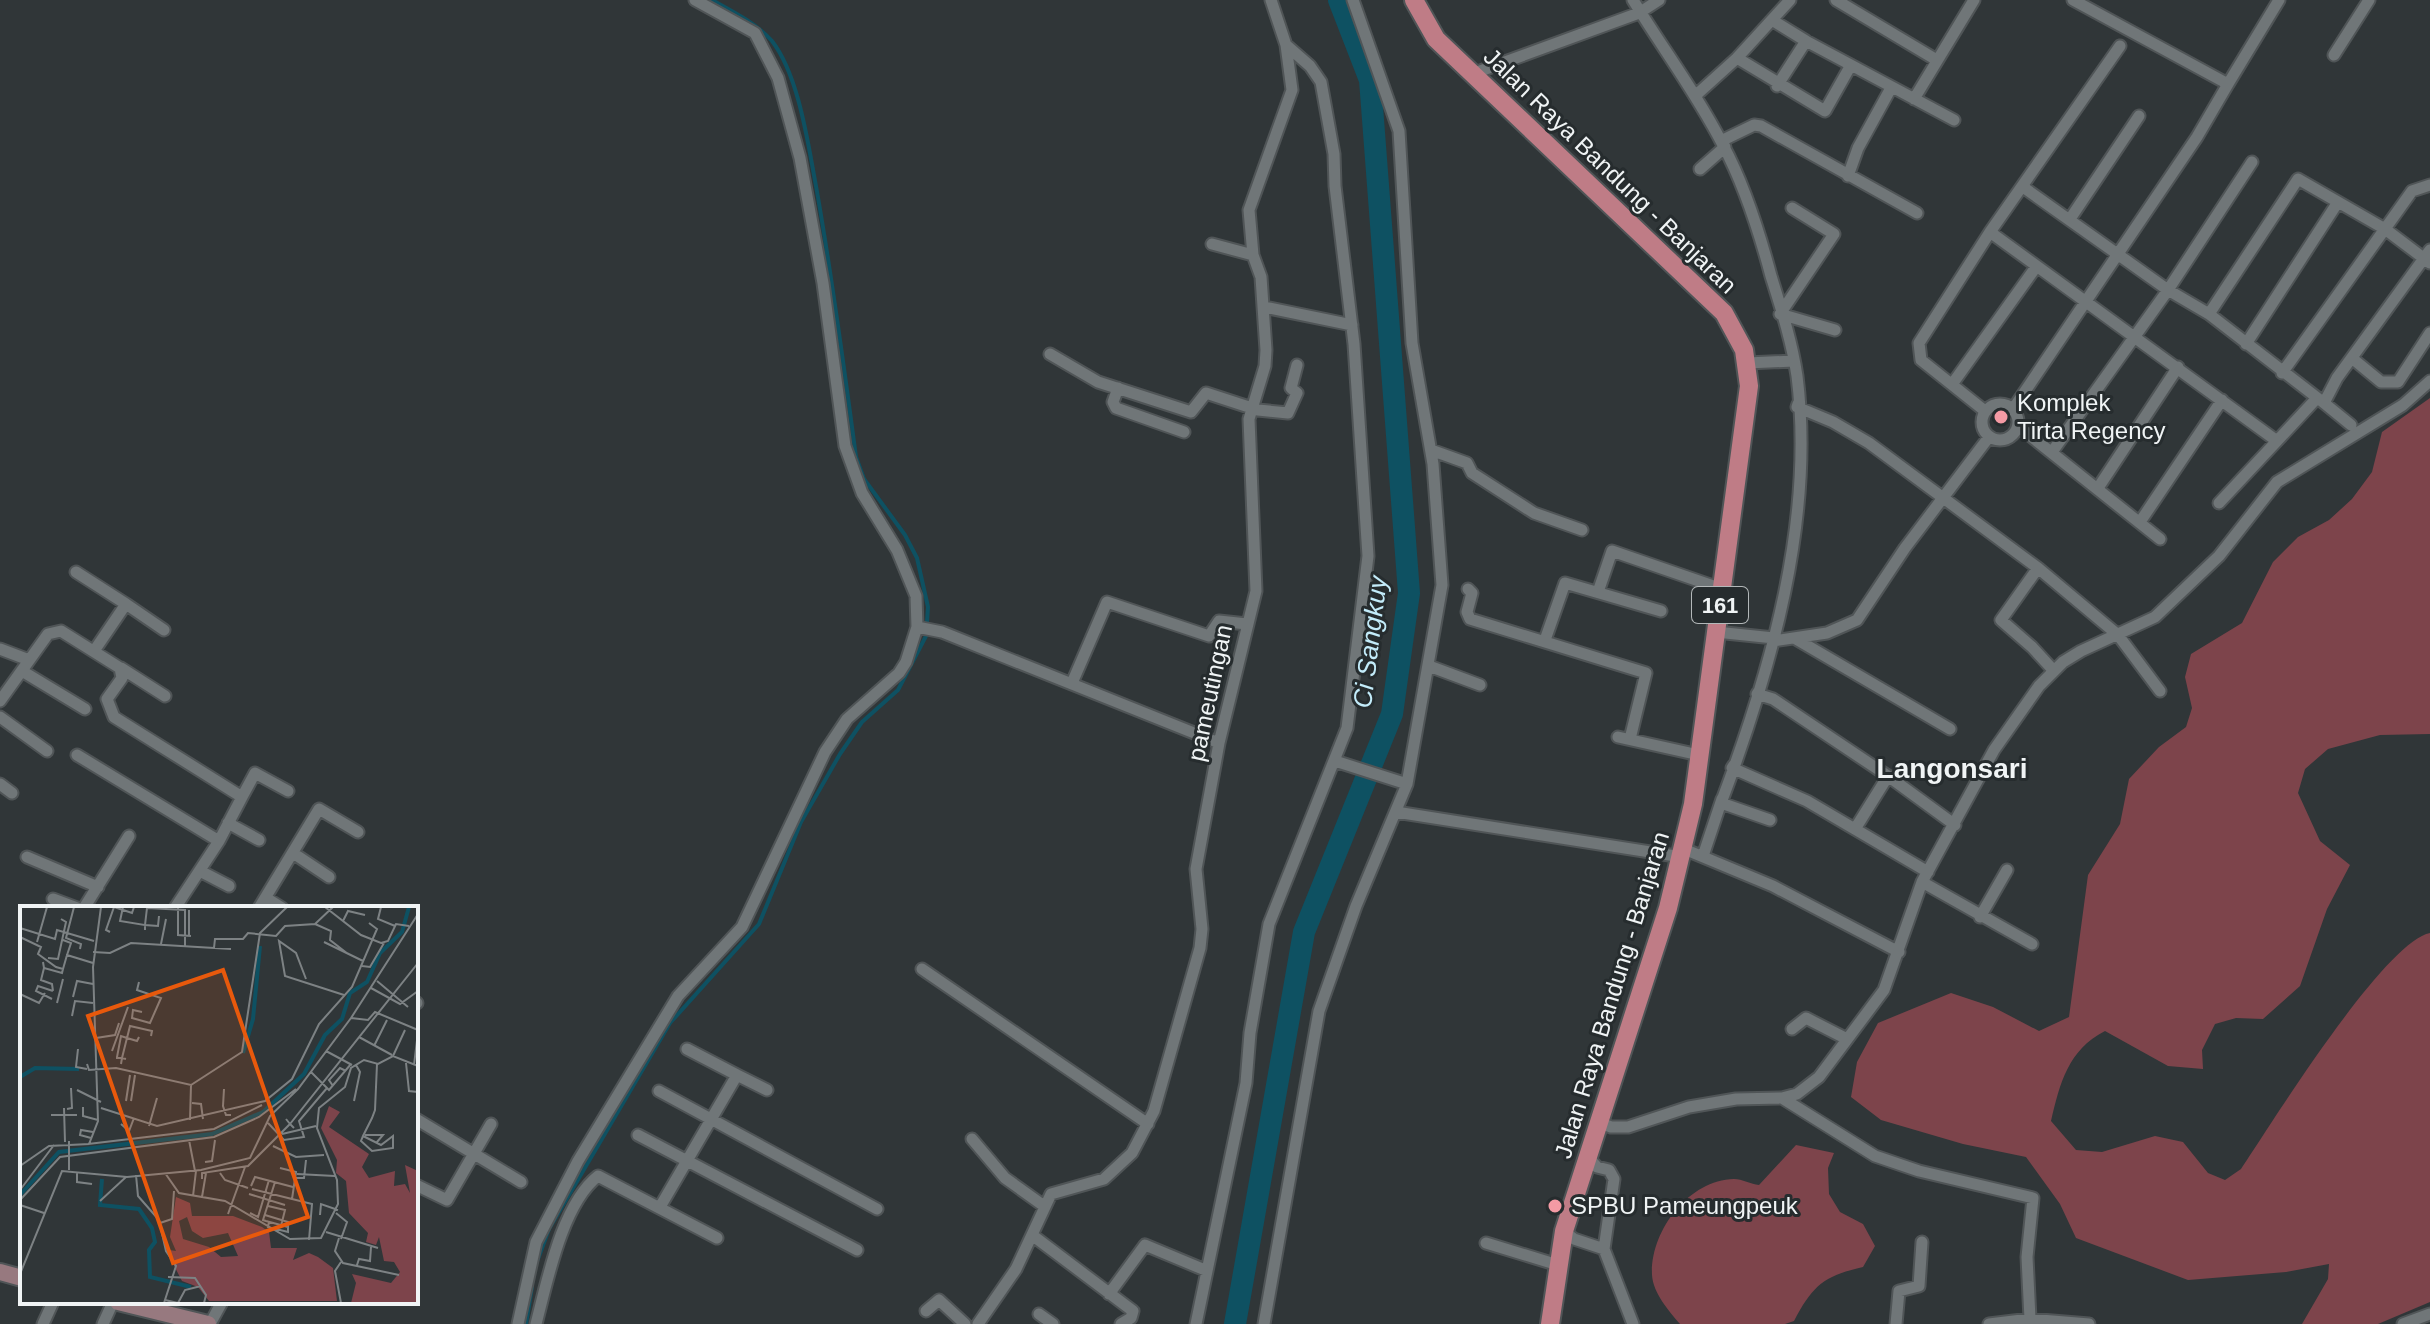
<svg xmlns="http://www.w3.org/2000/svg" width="2430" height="1324" viewBox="0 0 2430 1324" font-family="Arial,sans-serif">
  <rect width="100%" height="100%" fill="#303638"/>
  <path fill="#7d444b" d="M 2430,398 L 2430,734 L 2380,735 L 2328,749 L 2305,769 L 2298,793 L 2320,841 L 2350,865 L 2327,909 L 2300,986 L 2263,1019 L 2236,1018 L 2215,1024 L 2202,1050 L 2203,1069 L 2168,1066 L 2105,1031 C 2068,1050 2060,1083 2051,1121 L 2076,1150 L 2102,1152 L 2155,1136 L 2183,1142 L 2208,1173 L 2225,1180 L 2241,1169 C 2271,1124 2384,942 2430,933 L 2430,1302 L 2378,1324 L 2302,1324 L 2328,1279 L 2329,1264 L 2286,1272 L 2188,1280 L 2076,1238 L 2060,1204 L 2026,1157 L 1963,1144 L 1881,1120 L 1851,1097 L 1857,1062 L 1878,1023 L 1951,993 L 1993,1007 L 2039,1031 L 2069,1017 L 2088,875 L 2120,824 L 2129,779 L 2159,747 L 2186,727 L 2192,708 L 2185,677 L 2191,654 L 2242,623 L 2273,562 L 2298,537 L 2329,520 L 2352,499 L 2372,472 L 2382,432 Z
    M 1796,1145 L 1834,1153 L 1828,1168 L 1829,1194 L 1840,1212 L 1863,1224 L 1875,1246 L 1863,1267 C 1824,1276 1813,1285 1794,1321 L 1785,1324 L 1680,1324 C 1669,1311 1653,1293 1652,1275 C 1650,1232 1688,1180 1734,1179 C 1742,1179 1751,1184 1759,1185 Z"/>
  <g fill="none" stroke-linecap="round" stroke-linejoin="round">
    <path stroke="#0e5162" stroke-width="4" d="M 538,1259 L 549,1229 L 670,1023 L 759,924 L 801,822 L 840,754 L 862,722 L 898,690 L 926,636 L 928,607 L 917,558 L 905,535 L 864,479 L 856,457 C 844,366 832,276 816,186 C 808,144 799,76 772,41 C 756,23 732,11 712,0
      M 526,1324 L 532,1287"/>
    <path stroke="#0e5162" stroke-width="22" d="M 1235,1324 L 1304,932 L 1392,714 L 1409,593 L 1370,80 L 1339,0"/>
    <defs>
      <path id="street" d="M 1633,0 C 1663,49 1697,94 1723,145 C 1745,186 1759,231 1771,276 C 1781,308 1792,342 1797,376 C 1815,519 1771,670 1721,803 L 1770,820
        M 1836,0 L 1935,59
        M 2073,0 L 2228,84 L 2279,0
        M 1772,20 L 1806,41 L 1777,86
        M 1806,41 L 1954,120
        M 2334,55 L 2369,0
        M 1737,58 L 1825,111 L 1851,65
        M 1472,74 L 1639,13 L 1659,0
        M 1695,96 L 1737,58 L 1790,0
        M 1914,99 L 1974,0
        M 1721,141 L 1754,125 L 1761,126 L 1917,213
        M 1700,169 L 1725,147
        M 1848,176 L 1858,148 L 1891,88
        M 2023,187 L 2168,290 L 2209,314 L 2324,403 L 2337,378 L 2430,250
        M 1792,208 L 1834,234 L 1780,314 L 1835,330
        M 2070,219 L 2139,116
        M 1990,232 L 2277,441 L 2219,503
        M 1212,244 L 1253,255
        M 1264,307 L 1352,325
        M 2209,314 L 2298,179 L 2385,229 L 2430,263
        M 2246,344 L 2338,202
        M 1050,354 L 1098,382 L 1191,412 L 1206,393 L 1258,410 L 1288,413 L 1297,393 L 1291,388 L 1297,365
        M 2353,359 L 2381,382 L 2398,382 L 2430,333
        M 1747,363 L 1794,361
        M 2282,373 L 2412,191 L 2430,185
        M 1953,383 L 2036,267
        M 1118,388 L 1113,402 L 1116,408 L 1184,432
        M 2324,403 L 2351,425
        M1982 422a18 18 0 1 1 36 0a18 18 0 1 1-36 0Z
        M 1798,404 L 1797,407 L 1833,422 L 1869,443 L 2038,568 L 2118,635 L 2160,691
        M 2013,409 L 2197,137 L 2228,84
        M 1985,411 L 1921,360 L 1919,343 L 1990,232 L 2120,46
        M 2018,426 L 2160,539
        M 2277,441 L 2317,398
        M 1431,450 L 1467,463 L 1472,473 L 1534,513 L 1582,530
        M 2052,452 L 2168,290 L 2252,162
        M 2098,488 L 2178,367
        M 2140,522 L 2222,400
        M 2038,568 L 2001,620 L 2032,647 L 2054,671
        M 76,572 L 126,604 L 94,651
        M 1468,589 L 1472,593 L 1467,612 L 1470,619 L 1646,673 L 1630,739
        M 1598,592 L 1612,551 L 1722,589
        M 126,604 L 164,630
        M 917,627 L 942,632 L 1219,743
        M 1716,632 L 1774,638 L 1773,641 L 1827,633 L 1857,620 L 1905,548 L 1989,437
        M 1796,639 L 1950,729
        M 1545,640 L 1565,583 L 1661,611
        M 0,649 L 29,660
        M 1429,666 L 1480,685
        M 121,668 L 165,696
        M 22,671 L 85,709
        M 1072,683 L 1107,602 L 1209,636 L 1219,621 L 1247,624
        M 1759,691 L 1757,694 L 1773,699 L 1888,776
        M 0,701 L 48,634 L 61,631 L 120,668 L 122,678 L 107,699 L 114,717 L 242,797 L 219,841 L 175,908
        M 0,717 L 47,751
        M 1618,737 L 1699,755
        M 77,755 L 219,841
        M 1335,761 L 1407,784
        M 1734,765 L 1732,768 L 1807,801 L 1928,872
        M 0,784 L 12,793
        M 242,797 L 255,773 L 288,791
        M 1396,812 L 1682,857
        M 228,823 L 259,840
        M 1855,829 L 1888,776 L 1955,825
        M 1684,849 L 1773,886 L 1899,952
        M 293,853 L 329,877
        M 1703,856 L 1722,799
        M 27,857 L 98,887
        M 200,871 L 229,886
        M 1922,882 L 2032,944
        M 266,898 L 282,908
        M 53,899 L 77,908
        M 84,908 L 129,836
        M 259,908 L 319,809 L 358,832
        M 1980,917 L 2007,870
        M 922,969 L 1148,1124
        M 416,1002 L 417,1003
        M 1792,1029 L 1806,1018 L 1847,1039
        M 737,1075 L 767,1090
        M 659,1091 L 877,1209
        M 1782,1098 L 1875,1156 L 1919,1171 L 2033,1198 L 2027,1257 L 2030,1319
        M 416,1119 L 521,1182
        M 1598,1122 L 1611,1127 L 1628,1127 L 1689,1107 L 1736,1099 L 1782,1098 L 1797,1094 L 1819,1077 L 1884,990 L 1922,882 L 1994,750 L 2039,686 L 2063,662 L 2081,651 L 2155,617 L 2219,556 L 2277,482 L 2403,405 L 2430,381
        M 638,1135 L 857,1250
        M 972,1139 L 1005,1178 L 1044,1206
        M 1587,1156 L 1597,1167 L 1609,1170 L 1614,1179 L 1604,1249 L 1633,1324
        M 416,1185 L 447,1200 L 491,1124
        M 660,1207 L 737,1075 L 687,1049
        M 1564,1231 L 1574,1239 L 1604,1249
        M 1032,1235 L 1133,1311 L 1131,1318 L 1121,1324
        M 1486,1243 L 1558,1265
        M 1109,1294 L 1145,1245 L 1205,1270
        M 926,1311 L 939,1300 L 965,1324
        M 1039,1314 L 1053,1324
        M 43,1324 L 53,1302
        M 103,1324 L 113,1302
        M 210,1324 L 222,1302
        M 518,1324 L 536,1242 L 578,1161 L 678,996 L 742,927 L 825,752 L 847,719 L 899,673 L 906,662 L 917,627 L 916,596 L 897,550 L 862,493 L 845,446 L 823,283 L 800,158 L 778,78 L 755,33 L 695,0
        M 536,1324 C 547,1282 562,1204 598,1176 L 717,1238
        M 978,1324 L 1016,1269 L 1051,1194 L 1104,1179 L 1132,1153 L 1154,1111 L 1200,948 L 1202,929 L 1196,869 L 1219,743 L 1256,591 L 1249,419 L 1265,366 L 1266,350 L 1261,277 L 1253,255 L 1249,210 L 1292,90 L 1286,45 L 1271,0
        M 1196,1324 L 1246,1083 L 1250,1033 L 1269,924 L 1347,728 L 1368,556 L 1354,344 L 1335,186 L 1334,154 L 1321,82 L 1310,66 L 1286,45
        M 1264,1324 L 1319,1011 L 1356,906 L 1407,784 L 1442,585 L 1433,464 L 1412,343 L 1399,131 L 1353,0
        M 1896,1324 L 1899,1291 L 1919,1286 L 1922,1242
        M 1989,1324 L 2030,1319 L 2089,1324
        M 2403,1324 L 2430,1314"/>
      <path id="secondary" d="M 0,1272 L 22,1278
        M 118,1302 L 208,1324"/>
      <path id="primary" d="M 1414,0 L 1436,39 L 1724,313 L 1744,350 L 1749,386 L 1693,804 L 1668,908 L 1564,1231 L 1550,1324"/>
    </defs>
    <use href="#street" stroke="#505557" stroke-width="15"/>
    <use href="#secondary" stroke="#505557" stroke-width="20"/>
    <use href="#primary" stroke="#505557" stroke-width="22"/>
    <use href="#street" stroke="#707678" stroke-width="11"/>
    <use href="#secondary" stroke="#97797f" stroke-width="16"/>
    <use href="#primary" stroke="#bf7c86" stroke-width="18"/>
  </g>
  <g fill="#f49aa4" stroke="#262c2e" stroke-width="3">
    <circle cx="2001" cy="417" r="8"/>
    <circle cx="1555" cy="1206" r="8"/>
  </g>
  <g text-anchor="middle" stroke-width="6" stroke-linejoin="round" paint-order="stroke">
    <rect fill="#262c2e" stroke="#b3b8b9" stroke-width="2" x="1692" y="587" width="56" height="36" rx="6"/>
    <g font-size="22" font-weight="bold" fill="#f0f4f5">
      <text x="1720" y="613">161</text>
    </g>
    <g font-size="24" fill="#f0f4f5" stroke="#262c2e">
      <text transform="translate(1610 171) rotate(44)" y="8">Jalan Raya Bandung - Banjaran</text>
      <text transform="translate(1210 693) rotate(-78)" y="8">pameutingan</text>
      <text transform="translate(1612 995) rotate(-73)" y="8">Jalan Raya Bandung - Banjaran</text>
    </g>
    <g font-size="24" fill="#f0f4f5" stroke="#262c2e" text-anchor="start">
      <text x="2017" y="411">Komplek<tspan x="2017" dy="28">Tirta Regency</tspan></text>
      <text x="1571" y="1214">SPBU Pameungpeuk</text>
    </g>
    <g font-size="26" font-style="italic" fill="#c3ecfa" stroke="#262c2e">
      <text transform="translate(1370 642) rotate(-83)" y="9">Ci Sangkuy</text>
    </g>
    <g font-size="28" font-weight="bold" fill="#f0f4f5" stroke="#262c2e">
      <text x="1952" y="778">Langonsari</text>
    </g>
  </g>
  <g transform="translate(20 906)">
    <rect width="398" height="398" fill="#303638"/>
    <path d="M 309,200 L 320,206 L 309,221 L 349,248 L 342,261 L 349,272 L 375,265 L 374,280 L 385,278 L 390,287 L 385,259 L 398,265 L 398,397 L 331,397 L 336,377 L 332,368 L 371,377 L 380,366 L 374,356 L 364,355 L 359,331 L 356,339 L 346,336 L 348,327 L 329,307 L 326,275 L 316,267 L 317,254 L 301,222 ZM 156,291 L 170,297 L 172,310 L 213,310 L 242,321 L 249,326 L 251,342 L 277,342 L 273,354 L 289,347 L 298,351 L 313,362 L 317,395 L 189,395 L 178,381 L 162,375 L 149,350 L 149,344 L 156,345 L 150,331 ZM 167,311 L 172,325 L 183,332 L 208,327 L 218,350 L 201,351 L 189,341 L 163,333 L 159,315 Z" fill="#7d444b" fill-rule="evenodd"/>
    <path fill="none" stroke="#0e5162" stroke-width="4" d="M 223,147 L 233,113 L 240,40M 0,171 L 15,162 L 59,163M 82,273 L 80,299 L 119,303 L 132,322 L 135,336 L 129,344 L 130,371 L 171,381M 0,289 L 39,246 L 192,228 L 243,206 L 284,168 L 305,129 L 322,113 L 330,87 L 347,76 L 360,47 L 382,26 L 389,1"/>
    <path fill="none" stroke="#7d8284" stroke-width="2" d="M 54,1 L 46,32 L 61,38 L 60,43M 94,1 L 112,7 L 114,1M 103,1 L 100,15 L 125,19 L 125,24M 158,1 L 158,29 L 171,30M 305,1 L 341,29 L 361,37 L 368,35 L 376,18 L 389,20M 361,1 L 358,13 L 375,20M 139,10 L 138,20 L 125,19 L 127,2 L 165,4 L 165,40M 323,15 L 328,5 L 345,9M 295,18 L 311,25 L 310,34 L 328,48M 0,22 L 35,33 L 37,24 L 74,35M 90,26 L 86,24 L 94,1M 169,30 L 169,4M 0,31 L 21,41 L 18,48 L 36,61 L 43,63 L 47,49M 43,34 L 51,37 L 47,49 L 73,57M 17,36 L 27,1M 304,36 L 343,55M 141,38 L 146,13M 194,42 L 195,33 L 223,33 L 228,27 L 256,30 L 265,20 L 295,18 L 313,1M 73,46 L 90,47 L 111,37 L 211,43M 28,52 L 38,53 L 46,16 L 41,13M 23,56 L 24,62 L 42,67 L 43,63M 342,60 L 350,61 L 364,37M 24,62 L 21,74 L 32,78 L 33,85M 286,73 L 276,47 L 259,35 L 265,70 L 324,89M 357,75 L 388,101M 119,76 L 117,84 L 141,92 L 130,117 L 112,112 L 113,104 L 122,106M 351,82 L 380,98 L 398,85M 0,88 L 19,97 L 25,87M 53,91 L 57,75 L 73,78M 32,93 L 16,85 L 18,80 L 33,85M 37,97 L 43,73M 52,110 L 55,95 L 73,97M 331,112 L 348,114 L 355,106 L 398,124M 119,131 L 117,135 L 107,132 L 110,120 L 132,125 L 131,130M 339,131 L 372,149M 76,132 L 95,129 L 99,117M 354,140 L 367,114M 58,143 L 56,161 L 67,163M 92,145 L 108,101M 306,145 L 332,159M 373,150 L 385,124M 386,157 L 389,185 L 398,186M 67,158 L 69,164 L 96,162 L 171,179 L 222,146 L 240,27 L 267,1M 101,158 L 102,152 L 107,132 L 101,130 L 97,151 L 97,152 L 102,152 L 106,153M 394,159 L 398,126M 291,166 L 309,184 L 331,158M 313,180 L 309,174 L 320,162 L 326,165M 204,183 L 203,200 L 206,209 L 211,209M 57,184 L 81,196M 106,195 L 110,169M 111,195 L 115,169M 334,195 L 340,166 L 336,159M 172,197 L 181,198 L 183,213M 63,201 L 63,210 L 78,214M 44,202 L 45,236M 81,202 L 137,220 L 245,195 L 272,173 L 299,118 L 332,81 L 357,23 L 349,17M 47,203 L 52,202 L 51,182M 31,209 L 57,209M 266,213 L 270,218 L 398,57M 170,214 L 171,179M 248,217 L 264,234 L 284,231 L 279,215 L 307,182M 101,218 L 109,225 L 114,212M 129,220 L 137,192M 262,228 L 296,220M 345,229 L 363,229 L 357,236M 343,230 L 361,239 L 373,230 L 373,242 L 352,245 L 341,235 L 343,230 L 352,212 L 355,204 L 357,158M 71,232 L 60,229 L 61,224 L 73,226M 169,234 L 175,265M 49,235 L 49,264M 68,238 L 194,223 L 242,199M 253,240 L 276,251 L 304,249M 185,256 L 192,255 L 195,234M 0,260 L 29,240 L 69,238 L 78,215 L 73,61 L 81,1M 260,262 L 276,266 L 272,293 L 292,298 L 289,334M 57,266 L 57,276 L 72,278M 145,267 L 159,287 L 205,295 L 270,333 L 301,332 L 318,298 L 317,274 L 297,222 L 299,202 L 325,181 L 331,162 L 344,154 L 358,158 L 373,150 L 398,160M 200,267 L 205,274 L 228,282M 277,268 L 315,270M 116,269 L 118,290 L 139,314 L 146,345 L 156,360 L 144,397M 276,272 L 284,272 L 286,254M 182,273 L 182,267 L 228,260 L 270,218 L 274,222M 231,280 L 235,271 L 273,281M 232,283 L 272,293M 0,284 L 34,239M 229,288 L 265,299M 173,290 L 176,265M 182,291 L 186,267M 0,294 L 40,251 L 194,231 L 239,211 L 276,183M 80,295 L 106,271M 0,299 L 24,307M 248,300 L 265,304 L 261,320M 230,307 L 238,311 L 249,274M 316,307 L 327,316 L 321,333M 208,308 L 225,261M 245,309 L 268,316 L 268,321M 300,309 L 301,298 L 318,304M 249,316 L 248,321 L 268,326 L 268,321 L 246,315 L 243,314 L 255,276M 140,317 L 152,313 L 154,285M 306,326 L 358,342M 319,332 L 315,345 L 323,357 L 379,369M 337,359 L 339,353 L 350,355 L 351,341M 0,368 L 42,265 L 107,271 L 181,264 L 230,252 L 250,210 L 278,183 L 331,112 L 398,8M 148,371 L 175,372 L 186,389 L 184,397M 145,394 L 158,397 L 165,384 L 181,380M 321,397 L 315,365 L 321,356"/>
    <path fill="#e8590c" fill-opacity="0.15" stroke="#e8590c" stroke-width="4" d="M 203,64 L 288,311 L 153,357 L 68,110 Z"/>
    <rect width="398" height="398" fill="none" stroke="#f0f4f5" stroke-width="4"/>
  </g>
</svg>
